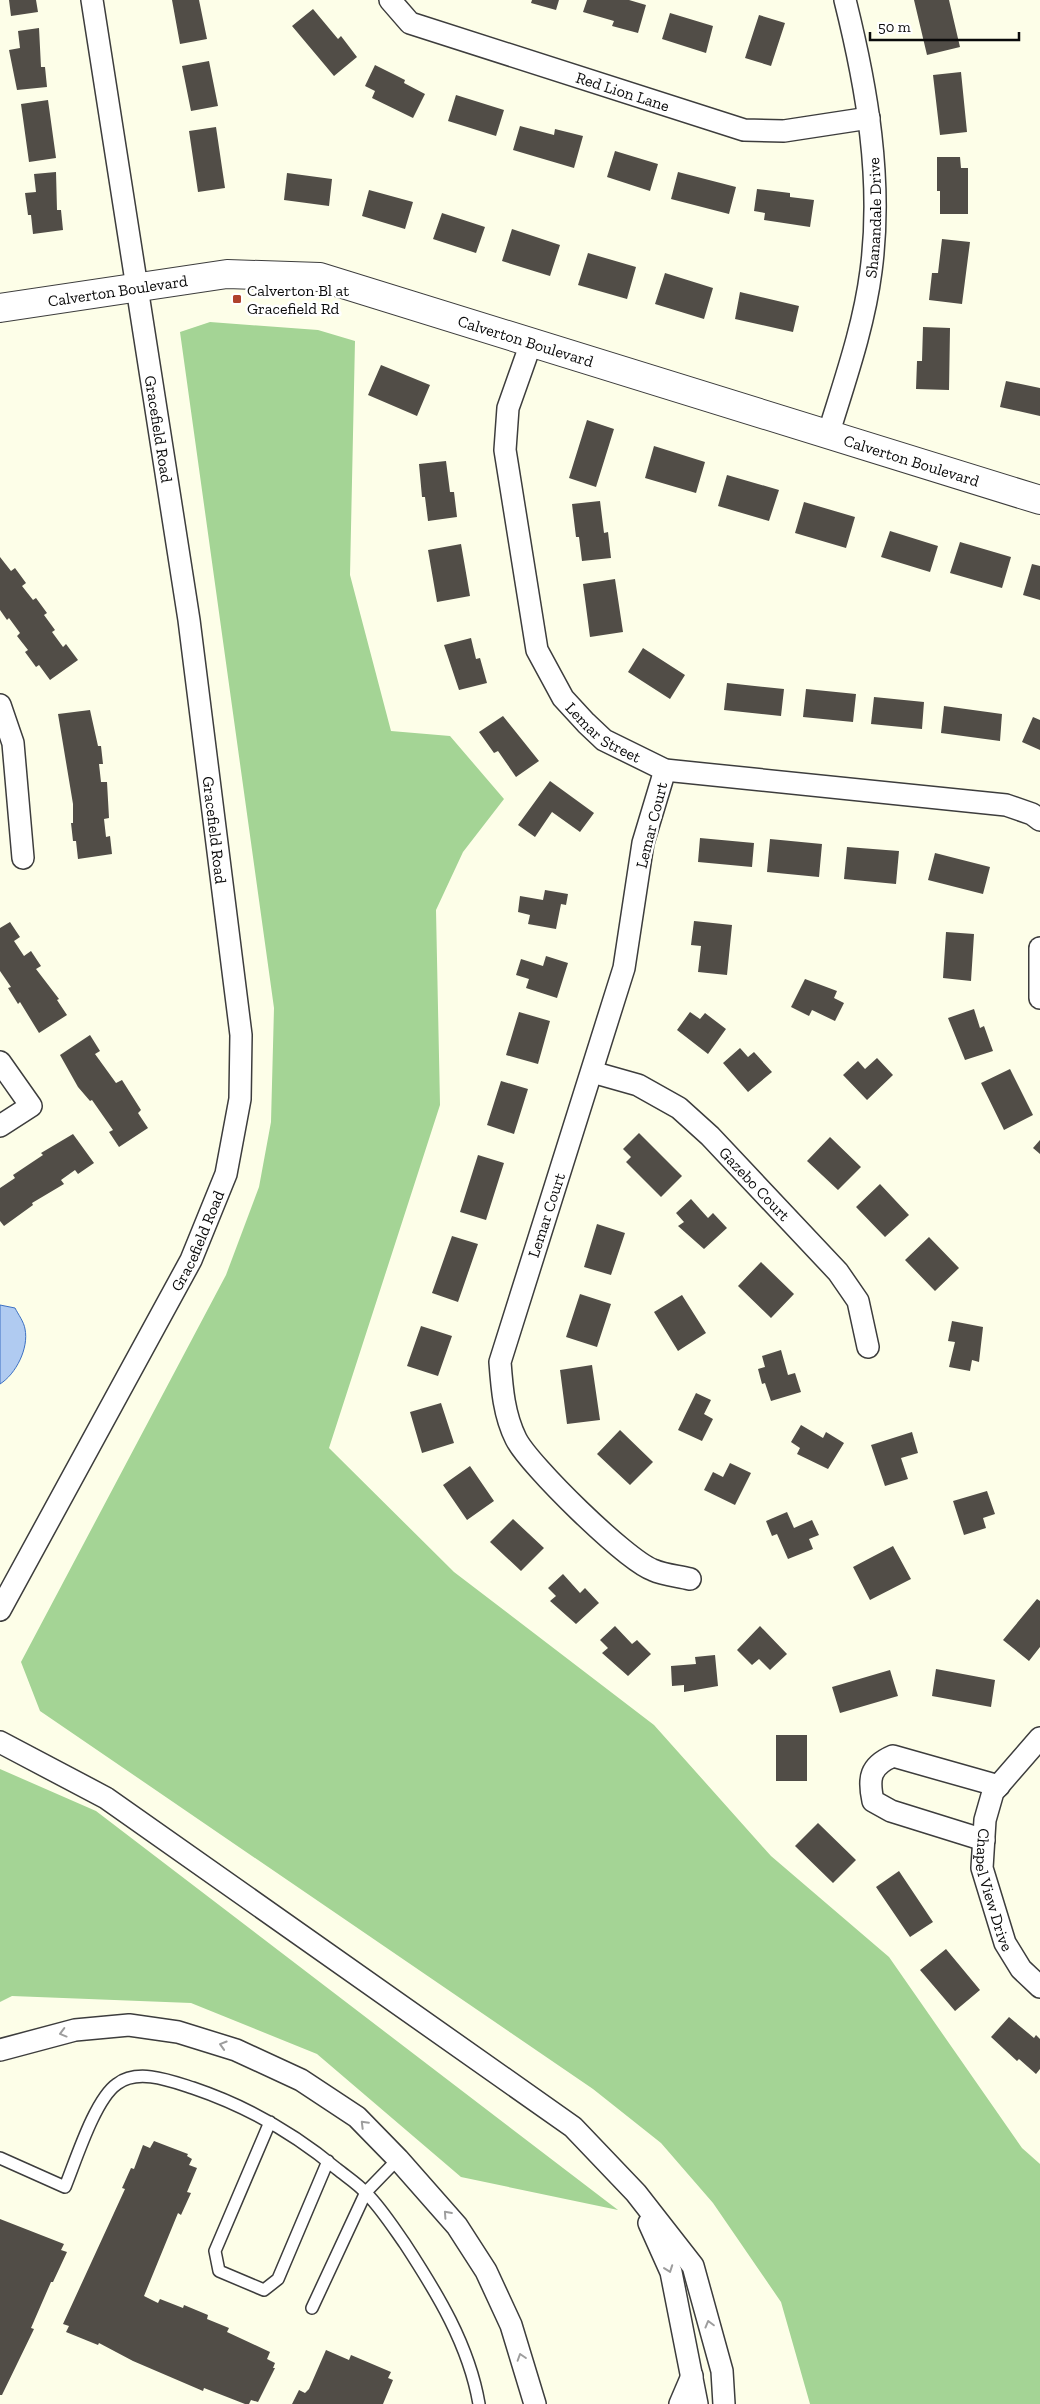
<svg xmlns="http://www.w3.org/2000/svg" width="1040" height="2404" viewBox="0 0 1040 2404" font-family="'Zilla Slab',serif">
  <rect width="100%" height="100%" fill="#fdfee8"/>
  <path fill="#a4d495" d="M 210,322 L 318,330 L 355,341 L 350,575 L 391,731 L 450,736 L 504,799 L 463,852 L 436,910 L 440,1105 L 329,1448 L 454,1572 L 654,1725 L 771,1856 L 889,1957 L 1022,2148 L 1040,2164 L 1040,2404 L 810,2404 L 781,2302 L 713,2203 L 661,2143 L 593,2089 L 40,1711 L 21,1662 L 226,1275 L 259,1187 L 271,1122 L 274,1008 L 180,332 Z
    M 0,1769 L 96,1811 L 618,2210 L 461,2177 L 317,2054 L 191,2003 L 12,1996 L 0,2002 Z"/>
  <path fill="#b0cbf1" stroke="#3c70c3" d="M 0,1305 L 15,1308 C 18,1314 24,1322 25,1329 C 29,1348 16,1374 0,1384 Z"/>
  <path fill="#514d47" d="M 9,0 L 36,0 L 38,12 L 11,16 Z
    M 172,0 L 199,0 L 207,39 L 180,44 Z
    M 532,0 L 559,0 L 556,10 L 531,3 Z
    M 587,0 L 629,0 L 646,5 L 638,33 L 612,26 L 614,21 L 583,12 Z
    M 914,0 L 949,0 L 960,47 L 927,55 Z
    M 313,9 L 338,39 L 341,36 L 357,57 L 334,76 L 292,26 Z
    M 670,13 L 713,26 L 706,53 L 662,39 Z
    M 759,15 L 785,23 L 771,66 L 745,58 Z
    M 39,28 L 41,67 L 45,67 L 47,87 L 17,90 L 9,50 L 20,48 L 18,31 Z
    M 209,61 L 218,106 L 191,111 L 182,66 Z
    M 375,65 L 405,80 L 404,83 L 425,94 L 413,118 L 372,98 L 375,91 L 365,86 Z
    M 961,72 L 967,132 L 940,135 L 933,75 Z
    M 456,95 L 504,110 L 496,136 L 448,121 Z
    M 48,100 L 56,158 L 29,162 L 21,104 Z
    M 520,126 L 554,135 L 555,129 L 583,136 L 574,168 L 513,150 Z
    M 216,127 L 225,188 L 198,192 L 189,131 Z
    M 615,151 L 658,164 L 650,191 L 607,177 Z
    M 937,157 L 960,157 L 961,168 L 968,168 L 968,214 L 940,214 L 940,191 L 937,191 Z
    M 56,172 L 57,210 L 61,210 L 63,230 L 33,234 L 31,215 L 28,215 L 25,193 L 36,192 L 34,174 Z
    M 678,172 L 736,187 L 729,214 L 671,199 Z
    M 287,173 L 332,179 L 329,206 L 284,200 Z
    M 757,189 L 790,193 L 790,197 L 814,200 L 810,227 L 764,220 L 765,213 L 754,211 Z
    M 369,190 L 413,202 L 405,229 L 362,216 Z
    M 442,213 L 485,227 L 476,253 L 433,239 Z
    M 512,229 L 560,245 L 550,276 L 502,261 Z
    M 942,239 L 970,242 L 962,304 L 929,300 L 932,273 L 938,273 Z
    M 588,253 L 636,267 L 627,299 L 578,285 Z
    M 665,273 L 713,288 L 704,319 L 655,304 Z
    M 740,292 L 799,306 L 793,332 L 735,319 Z
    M 923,327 L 950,328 L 949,390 L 916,389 L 917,361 L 922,361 Z
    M 381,365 L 430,385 L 417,416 L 368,395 Z
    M 1006,381 L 1040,388 L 1040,416 L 1000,407 Z
    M 587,420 L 614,429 L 596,487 L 569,478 Z
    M 654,446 L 705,462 L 696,493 L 645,478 Z
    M 446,461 L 450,492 L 454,492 L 457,517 L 428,521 L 425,497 L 422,497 L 419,464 Z
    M 727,475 L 779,490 L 769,521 L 718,506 Z
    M 600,501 L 604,533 L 608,532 L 611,558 L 582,561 L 579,537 L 576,537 L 572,504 Z
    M 804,502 L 855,517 L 846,548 L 795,533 Z
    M 890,531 L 938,546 L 930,572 L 881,557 Z
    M 960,542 L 1011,557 L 1002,588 L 950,573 Z
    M 461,544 L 470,596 L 437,602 L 428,550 Z
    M 0,557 L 11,571 L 15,568 L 26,583 L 22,586 L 33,600 L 36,598 L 47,613 L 44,615 L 55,630 L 52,632 L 63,647 L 66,644 L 78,660 L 50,680 L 39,665 L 36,667 L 25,652 L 28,650 L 17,636 L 20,633 L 9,618 L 7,620 L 0,610 Z
    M 1032,564 L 1040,566 L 1040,600 L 1023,595 Z
    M 615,579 L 623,632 L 590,637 L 583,584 Z
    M 471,638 L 476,659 L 480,658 L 487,683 L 459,690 L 444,645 Z
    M 643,648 L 685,675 L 670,699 L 628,672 Z
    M 727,683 L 784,689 L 781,716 L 724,710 Z
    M 806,689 L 856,694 L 853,722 L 803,717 Z
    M 874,697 L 924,702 L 922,729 L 871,724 Z
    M 944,706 L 1002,714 L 1000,741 L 941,733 Z
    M 90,710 L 98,746 L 101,746 L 103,764 L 99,764 L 101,782 L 107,782 L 109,818 L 104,819 L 106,837 L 110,836 L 112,854 L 78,859 L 76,841 L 73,841 L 71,823 L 73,823 L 73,804 L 58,714 Z
    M 503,716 L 539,761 L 516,777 L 498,751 L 494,753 L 479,732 Z
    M 1033,717 L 1040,720 L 1040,750 L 1022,742 Z
    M 550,781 L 594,813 L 580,832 L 552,812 L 535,837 L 518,825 Z
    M 700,838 L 754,843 L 752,867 L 698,862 Z
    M 770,839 L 822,844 L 819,877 L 767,872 Z
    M 847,847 L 899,851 L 896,884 L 844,879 Z
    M 935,853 L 990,867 L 983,894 L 928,880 Z
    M 545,890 L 568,894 L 566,905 L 561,904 L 556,929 L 528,924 L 530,915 L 518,912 L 520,896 L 543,900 Z
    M 694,921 L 732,925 L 727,975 L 698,972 L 701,946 L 691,945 Z
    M 10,922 L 20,937 L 14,941 L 24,956 L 31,951 L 41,966 L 36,969 L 59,999 L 57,1000 L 67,1015 L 39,1033 L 20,1002 L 18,1004 L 8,988 L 11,987 L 0,971 L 0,928 Z
    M 946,932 L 974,934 L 971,981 L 943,978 Z
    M 546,956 L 568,963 L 557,998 L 526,988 L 529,979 L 516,975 L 521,959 L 543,966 Z
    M 805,979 L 837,991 L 834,998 L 844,1003 L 835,1021 L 812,1010 L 809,1016 L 791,1007 Z
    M 974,1009 L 980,1028 L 984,1026 L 993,1051 L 965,1060 L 948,1018 Z
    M 519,1012 L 550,1021 L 538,1064 L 506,1055 Z
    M 690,1012 L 700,1019 L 705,1013 L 726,1029 L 708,1054 L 677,1030 Z
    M 90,1035 L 100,1051 L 95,1054 L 116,1083 L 122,1080 L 141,1110 L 138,1113 L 148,1128 L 119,1147 L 109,1132 L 113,1130 L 92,1100 L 90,1101 L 78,1087 L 60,1055 Z
    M 740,1048 L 748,1057 L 754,1052 L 772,1072 L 748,1092 L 723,1063 Z
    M 877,1058 L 893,1075 L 867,1100 L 843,1075 L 858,1061 L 865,1069 Z
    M 1010,1069 L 1033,1115 L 1004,1130 L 981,1083 Z
    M 501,1081 L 528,1089 L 514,1134 L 487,1125 Z
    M 639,1133 L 682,1176 L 661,1197 L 626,1162 L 631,1157 L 623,1149 Z
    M 73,1134 L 94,1163 L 78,1174 L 75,1170 L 61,1180 L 64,1184 L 32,1203 L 33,1205 L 4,1226 L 0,1221 L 0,1188 L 15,1178 L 13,1175 L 43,1155 L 41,1153 Z
    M 830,1137 L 861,1167 L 838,1190 L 807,1161 Z
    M 1040,1140 L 1040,1154 L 1033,1148 Z
    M 478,1155 L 504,1163 L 486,1220 L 460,1212 Z
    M 880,1184 L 909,1215 L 885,1237 L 856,1207 Z
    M 691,1199 L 708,1218 L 713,1213 L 727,1228 L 704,1249 L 678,1226 L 684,1222 L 676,1213 Z
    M 597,1224 L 625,1233 L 611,1275 L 584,1267 Z
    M 452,1236 L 478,1244 L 458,1302 L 432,1293 Z
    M 929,1237 L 959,1268 L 935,1291 L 905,1260 Z
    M 761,1262 L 794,1294 L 771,1318 L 738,1286 Z
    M 580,1294 L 611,1304 L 597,1347 L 566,1337 Z
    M 682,1295 L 706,1333 L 678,1351 L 654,1312 Z
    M 952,1321 L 983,1327 L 979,1362 L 972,1360 L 970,1371 L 949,1367 L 955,1342 L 948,1341 Z
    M 421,1326 L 452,1336 L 438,1376 L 407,1366 Z
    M 781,1350 L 788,1375 L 795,1373 L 801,1392 L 771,1401 L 765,1383 L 762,1384 L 758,1369 L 765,1367 L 762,1356 Z
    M 592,1365 L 600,1420 L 567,1424 L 560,1370 Z
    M 696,1393 L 711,1400 L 704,1414 L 713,1419 L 702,1441 L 678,1430 Z
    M 441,1403 L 454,1443 L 422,1453 L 410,1412 Z
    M 801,1425 L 823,1438 L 826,1432 L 844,1443 L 828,1469 L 797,1454 L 800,1448 L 791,1442 Z
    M 620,1430 L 653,1462 L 630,1485 L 597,1454 Z
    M 912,1432 L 918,1453 L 901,1458 L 908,1479 L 885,1486 L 871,1445 Z
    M 730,1463 L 751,1473 L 735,1505 L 704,1490 L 713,1472 L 723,1477 Z
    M 470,1466 L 494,1501 L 467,1520 L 443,1485 Z
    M 987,1491 L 995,1514 L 983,1518 L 986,1528 L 964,1535 L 953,1501 Z
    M 787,1512 L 794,1528 L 812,1520 L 819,1535 L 809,1539 L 813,1549 L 788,1559 L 777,1534 L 772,1536 L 766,1521 Z
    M 513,1519 L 544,1548 L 521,1571 L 490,1542 Z
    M 893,1546 L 911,1579 L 870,1600 L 853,1567 Z
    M 563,1574 L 580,1593 L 585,1588 L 599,1603 L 576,1624 L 550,1601 L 556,1596 L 548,1588 Z
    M 1037,1599 L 1040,1601 L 1040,1647 L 1029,1661 L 1003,1640 Z
    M 615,1626 L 632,1644 L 637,1640 L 651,1654 L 628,1676 L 602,1653 L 608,1648 L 600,1640 Z
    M 760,1626 L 787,1654 L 770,1670 L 759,1659 L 752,1665 L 737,1650 Z
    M 715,1655 L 718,1686 L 684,1692 L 684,1685 L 672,1686 L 671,1666 L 696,1664 L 695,1657 Z
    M 936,1669 L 995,1680 L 991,1707 L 932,1696 Z
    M 890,1670 L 898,1696 L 840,1713 L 832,1687 Z
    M 776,1735 L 807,1735 L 807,1781 L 776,1781 Z
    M 818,1823 L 856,1860 L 833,1883 L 795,1846 Z
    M 899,1871 L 933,1922 L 910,1937 L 876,1887 Z
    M 946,1949 L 980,1990 L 955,2011 L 920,1970 Z
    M 1009,2017 L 1034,2038 L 1036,2035 L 1040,2039 L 1040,2069 L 1036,2074 L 1019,2059 L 1017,2061 L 991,2037 Z
    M 154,2141 L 188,2154 L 187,2156 L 192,2159 L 189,2165 L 197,2168 L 187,2192 L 191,2193 L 181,2215 L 178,2213 L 144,2296 L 158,2303 L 160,2299 L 183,2308 L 184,2305 L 208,2315 L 207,2319 L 229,2328 L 227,2332 L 270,2352 L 267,2359 L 275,2363 L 273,2368 L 275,2368 L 258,2402 L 251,2400 L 249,2404 L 245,2404 L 204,2388 L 203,2391 L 133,2361 L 99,2343 L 98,2345 L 66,2332 L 69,2326 L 63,2324 L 125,2189 L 122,2188 L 131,2168 L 134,2169 L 143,2145 L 150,2148 Z
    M 0,2219 L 64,2244 L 61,2250 L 67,2252 L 53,2282 L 51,2282 L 31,2328 L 34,2329 L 2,2395 L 0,2395 Z
    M 326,2350 L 349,2360 L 351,2355 L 391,2372 L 388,2378 L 393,2380 L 383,2404 L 292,2404 L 299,2390 L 305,2393 L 309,2389 Z"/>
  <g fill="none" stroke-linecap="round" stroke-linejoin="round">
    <defs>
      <path id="service" d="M 270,2122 L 215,2251 L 219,2271 L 264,2290 L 278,2279 L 328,2161
        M 0,2158 L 65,2187 C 76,2160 95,2099 117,2084 C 138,2068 171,2081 193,2088 C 246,2106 294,2133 337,2169 C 347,2177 358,2184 366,2193 C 381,2208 393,2227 405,2244 C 437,2293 469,2345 479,2404
        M 312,2308 L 366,2192 L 398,2159"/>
      <g id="minor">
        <path id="s1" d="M 390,0 L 410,23 L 744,130 L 784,131 L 869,118"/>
        <path id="s2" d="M 531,343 L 508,408 L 505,450 L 537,650 L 563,698 L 586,723 L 604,740 L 665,770 L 1006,805 L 1032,814 L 1040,820"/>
        <path id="s3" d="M 829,432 C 845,380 864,326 871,271 C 883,180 867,88 845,0"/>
        <path d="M 0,705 L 13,743 L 23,858"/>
        <path d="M 665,770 L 643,843 L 624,968 L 500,1362 C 502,1389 504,1415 516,1439 C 529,1465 626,1560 653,1570 C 664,1575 678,1576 690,1579"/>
        <path d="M 1040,948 L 1040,998"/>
        <path d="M 0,1062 L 31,1106 L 0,1126"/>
        <path id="s4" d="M 592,1072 L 638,1085 L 679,1108 L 710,1136 L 838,1272 L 858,1301 L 868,1347"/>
        <path id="s5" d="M 0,1610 L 191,1260 L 226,1174 L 240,1099 L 241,1035 L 189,620 L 92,0"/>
        <path id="s6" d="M 1040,1738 L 993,1792 L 985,1820 L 982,1868 L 1005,1943 L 1021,1969 L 1040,1987"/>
        <path d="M 0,1742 L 106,1798 L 573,2127 L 636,2193 L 693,2266 L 722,2371 L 724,2404"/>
        <path d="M 984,1840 L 891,1811 L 873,1801 C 868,1778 870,1766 893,1756 L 999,1786"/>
        <path d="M 0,2050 L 75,2030 L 129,2025 L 178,2032 L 236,2050 L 301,2080 L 357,2117 L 398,2159 L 457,2226 L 486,2271 L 511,2325 L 535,2404"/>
        <path d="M 649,2223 L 671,2272 L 697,2404"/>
        <path d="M 680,2404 L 692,2376"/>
      </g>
      <g id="tertiary">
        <path id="s7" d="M 0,308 L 227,274 L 320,277 L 1040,500"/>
      </g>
    </defs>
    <use href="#service" stroke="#3d3d3d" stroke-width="14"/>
    <use href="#minor" stroke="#3d3d3d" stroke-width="24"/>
    <use href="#tertiary" stroke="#3d3d3d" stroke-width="30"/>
    <use href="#service" stroke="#fff" stroke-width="11"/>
    <use href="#minor" stroke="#fff" stroke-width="21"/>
    <use href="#tertiary" stroke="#fff" stroke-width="28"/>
  </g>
  <defs><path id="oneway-chevron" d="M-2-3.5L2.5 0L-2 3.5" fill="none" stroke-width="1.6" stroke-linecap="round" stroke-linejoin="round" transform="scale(1.25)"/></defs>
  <g stroke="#9d9d9d">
    <use href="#oneway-chevron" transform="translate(63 2033) rotate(165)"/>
    <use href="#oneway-chevron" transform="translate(223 2045) rotate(-163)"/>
    <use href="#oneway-chevron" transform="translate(364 2124) rotate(-135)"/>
    <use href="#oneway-chevron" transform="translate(447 2214) rotate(-132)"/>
    <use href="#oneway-chevron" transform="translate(669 2269) rotate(70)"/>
    <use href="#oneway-chevron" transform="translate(709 2324) rotate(-105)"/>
    <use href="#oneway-chevron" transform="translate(521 2357) rotate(-108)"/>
  </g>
  <rect fill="#af422c" stroke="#fff" stroke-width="2" x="232" y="294" width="10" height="10" rx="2.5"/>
  <g text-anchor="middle" stroke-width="5" stroke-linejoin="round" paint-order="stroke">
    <g font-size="16" fill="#0a0a0a" stroke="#fff">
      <text dy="6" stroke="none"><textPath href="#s1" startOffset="254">Red Lion Lane</textPath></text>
      <text dy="6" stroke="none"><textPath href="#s3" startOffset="220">Shanandale Drive</textPath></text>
      <text dy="6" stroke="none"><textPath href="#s7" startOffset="119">Calverton Boulevard</textPath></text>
      <text dy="6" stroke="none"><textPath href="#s7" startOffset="538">Calverton Boulevard</textPath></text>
      <text transform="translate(159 429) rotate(81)" y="6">Gracefield Road</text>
      <text dy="6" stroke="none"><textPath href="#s7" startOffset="942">Calverton Boulevard</textPath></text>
      <text dy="6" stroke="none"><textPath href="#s2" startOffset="422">Lemar Street</textPath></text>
      <text transform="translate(651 825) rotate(-76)" y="6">Lemar Court</text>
      <text transform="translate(215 830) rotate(83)" y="6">Gracefield Road</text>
      <text dy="6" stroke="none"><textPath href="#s4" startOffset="202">Gazebo Court</textPath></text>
      <text transform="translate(546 1215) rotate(-72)" y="6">Lemar Court</text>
      <text dy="6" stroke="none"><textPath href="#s5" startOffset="419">Gracefield Road</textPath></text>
      <text dy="6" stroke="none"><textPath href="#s6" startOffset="172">Chapel View Drive</textPath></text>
    </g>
    <g font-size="16" fill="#0a0a0a" stroke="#fff" text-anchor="start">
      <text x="247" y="296">Calverton Bl at<tspan x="247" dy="18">Gracefield Rd</tspan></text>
    </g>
  </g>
  <path d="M870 32v8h149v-8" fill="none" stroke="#0a0a0a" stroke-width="2.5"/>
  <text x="878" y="32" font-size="15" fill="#0a0a0a" stroke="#ffffff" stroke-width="4" paint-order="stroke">50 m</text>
</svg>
